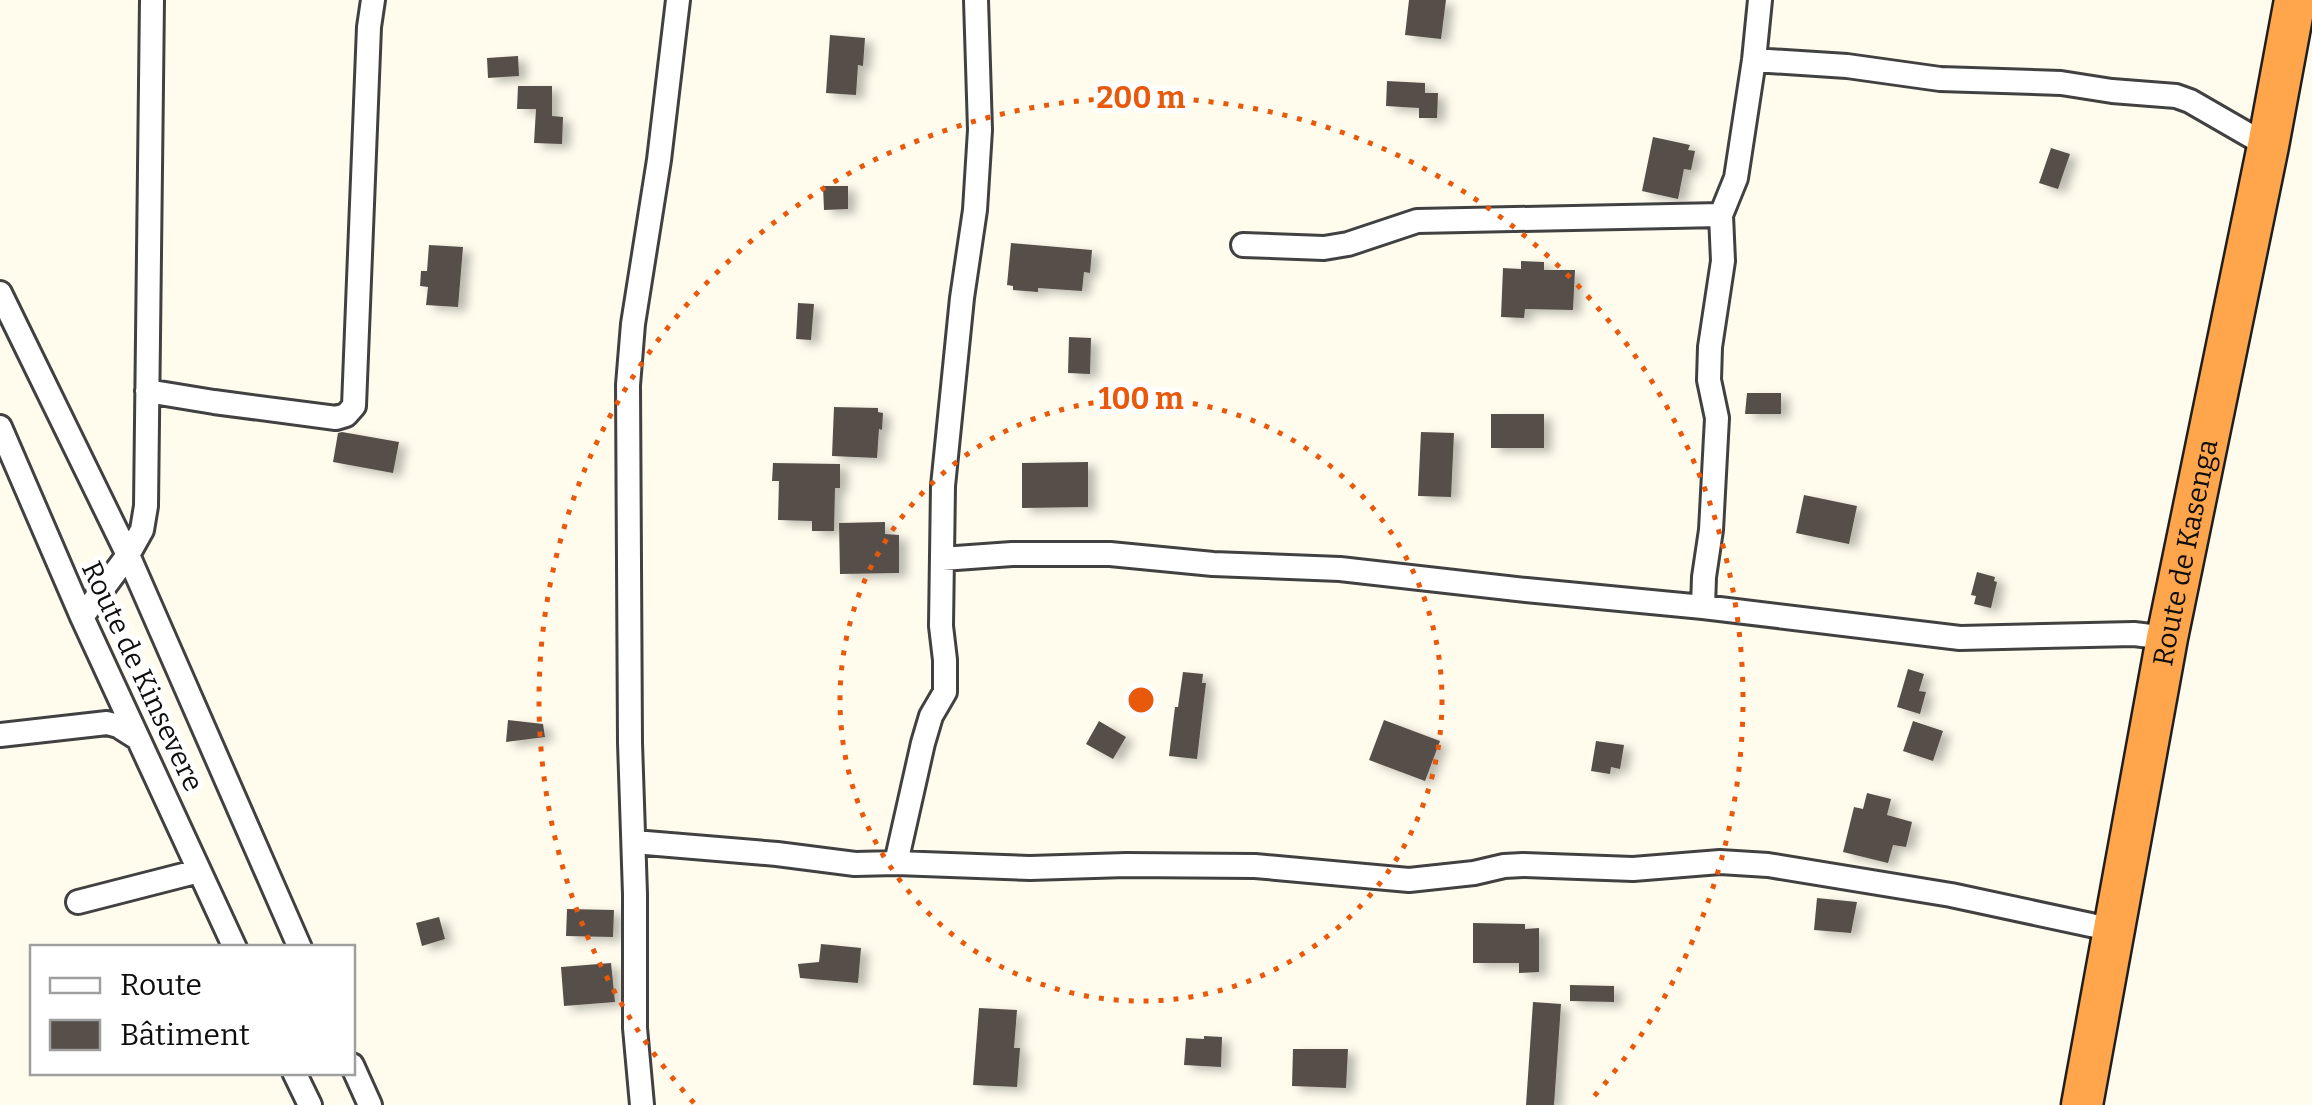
<svg xmlns="http://www.w3.org/2000/svg" width="2312" height="1105" viewBox="0 0 2312 1105" font-family="Bitter,serif">
  <defs>
    <filter id="shadow"><feDropShadow dx="8" dy="4.5" stdDeviation="5" flood-color="#0004"/></filter>
  </defs>
  <rect width="100%" height="100%" fill="#fffcee"/>
  <path fill="#574f49" filter="url(#shadow)" d="M 1409,0 L 1446,0 L 1441,39 L 1405,35 Z
    M 830,35 L 865,38 L 863,66 L 858,65 L 856,95 L 826,93 Z
    M 518,56 L 519,76 L 488,78 L 487,58 Z
    M 1387,81 L 1425,83 L 1425,93 L 1438,93 L 1437,118 L 1419,118 L 1419,108 L 1386,106 Z
    M 518,86 L 552,86 L 552,116 L 563,117 L 562,144 L 534,143 L 536,109 L 517,109 Z
    M 1653,137 L 1690,145 L 1688,150 L 1695,151 L 1691,170 L 1684,169 L 1678,199 L 1642,191 Z
    M 2051,148 L 2070,154 L 2058,189 L 2039,183 Z
    M 823,186 L 848,186 L 848,209 L 824,210 Z
    M 1011,243 L 1092,250 L 1090,273 L 1084,272 L 1082,291 L 1038,288 L 1038,292 L 1013,290 L 1013,286 L 1007,285 Z
    M 429,245 L 463,247 L 458,307 L 426,305 L 428,287 L 420,286 L 421,271 L 427,271 Z
    M 1521,261 L 1544,262 L 1544,270 L 1575,270 L 1573,310 L 1525,309 L 1524,318 L 1501,317 L 1503,268 L 1521,269 Z
    M 798,303 L 814,304 L 811,340 L 796,339 Z
    M 1069,337 L 1091,338 L 1090,374 L 1068,373 Z
    M 1747,393 L 1781,393 L 1781,414 L 1745,414 Z
    M 834,407 L 878,408 L 878,412 L 883,413 L 882,430 L 879,429 L 877,458 L 832,456 Z
    M 1491,414 L 1544,414 L 1544,448 L 1491,448 Z
    M 342,432 L 399,442 L 393,473 L 333,462 L 338,433 Z
    M 1421,432 L 1454,433 L 1451,497 L 1418,496 Z
    M 1088,462 L 1088,507 L 1022,508 L 1022,463 Z
    M 773,463 L 840,464 L 840,488 L 835,488 L 834,531 L 812,531 L 812,521 L 778,520 L 779,481 L 772,481 Z
    M 1804,495 L 1857,506 L 1849,544 L 1796,533 Z
    M 885,522 L 885,534 L 899,535 L 899,573 L 840,574 L 839,523 Z
    M 1977,572 L 1995,577 L 1994,581 L 1997,582 L 1991,608 L 1974,604 L 1976,596 L 1971,595 Z
    M 1908,669 L 1924,674 L 1919,691 L 1926,692 L 1920,714 L 1897,707 Z
    M 1183,672 L 1203,674 L 1202,683 L 1206,683 L 1197,759 L 1169,756 L 1175,707 L 1178,707 Z
    M 508,720 L 543,724 L 545,737 L 506,742 Z
    M 1384,720 L 1440,741 L 1425,781 L 1369,760 Z
    M 1099,721 L 1126,737 L 1113,759 L 1086,744 Z
    M 1913,721 L 1943,731 L 1933,761 L 1903,751 Z
    M 1596,741 L 1624,745 L 1620,769 L 1611,767 L 1610,774 L 1591,771 Z
    M 1867,793 L 1891,799 L 1887,815 L 1912,822 L 1906,847 L 1893,845 L 1888,863 L 1843,852 L 1854,807 L 1863,809 Z
    M 1817,898 L 1857,902 L 1851,933 L 1814,930 Z
    M 567,909 L 614,910 L 613,937 L 566,936 Z
    M 439,917 L 445,939 L 422,946 L 416,923 Z
    M 1473,923 L 1525,924 L 1525,929 L 1539,928 L 1539,972 L 1519,973 L 1519,963 L 1473,963 Z
    M 821,944 L 861,948 L 858,983 L 800,978 L 798,964 L 819,962 Z
    M 611,963 L 615,1002 L 564,1006 L 561,967 Z
    M 1570,985 L 1614,986 L 1614,1002 L 1570,1001 Z
    M 1533,1002 L 1561,1004 L 1554,1105 L 1526,1105 Z
    M 979,1008 L 1017,1010 L 1014,1048 L 1020,1048 L 1017,1087 L 973,1085 Z
    M 1204,1036 L 1222,1037 L 1221,1067 L 1184,1065 L 1186,1038 L 1204,1039 Z
    M 1293,1049 L 1348,1049 L 1346,1088 L 1292,1086 Z"/>
  <g fill="none" stroke-linecap="round" stroke-linejoin="round">
    <defs>
      <path id="street" d="M 1754,60 L 1847,66 L 1940,79 L 2061,83 L 2112,91 L 2176,96 L 2190,101 L 2268,146
        M 1243,245 L 1324,248 L 1348,244 L 1417,221 L 1721,215
        M 0,293 L 128,555 L 300,948
        M 147,391 L 214,402 L 336,418 L 346,415 L 354,406 L 369,27 L 373,0
        M 0,427 L 82,617 L 235,948
        M 942,559 L 1012,554 L 1110,554 L 1213,564 L 1340,569 L 1526,590 L 1703,607 L 1960,638 L 2134,634 L 2167,638
        M 1703,607 L 1704,577 L 1711,530 L 1717,418 L 1709,380 L 1710,347 L 1723,261 L 1721,215 L 1736,178 L 1754,60 L 1760,0
        M 82,617 L 128,555 L 142,530 L 146,506 L 152,0
        M 0,735 L 107,723 L 118,726 L 137,738
        M 634,842 L 777,854 L 855,864 L 896,863 L 1030,868 L 1126,865 L 1255,866 L 1409,880 L 1474,873 L 1504,866 L 1523,865 L 1633,869 L 1720,862 L 1768,865 L 1951,895 L 2114,930
        M 896,863 L 923,743 L 931,716 L 945,692 L 945,660 L 941,626 L 943,486 L 962,298 L 975,210 L 980,130 L 976,0
        M 78,902 L 199,871
        M 352,1065 L 370,1105
        M 294,1072 L 310,1105
        M 642,1105 L 635,1028 L 635,894 L 630,743 L 628,385 L 633,324 L 659,160 L 678,0"/>
      <g id="highway">
        <path id="s1" d="M 2082,1105 L 2167,638 L 2268,146 L 2295,0"/>
      </g>
    </defs>
    <use href="#street" stroke="#414141" stroke-width="28"/>
    <use href="#highway" stroke="#1f1f1f" stroke-width="45"/>
    <use href="#street" stroke="#fff" stroke-width="22"/>
    <use href="#highway" stroke="#ffa54c" stroke-width="40"/>
  </g>
  <g fill="none" stroke="#e8590c" stroke-width="5" stroke-dasharray="5 10">
    <circle cx="1141" cy="700" r="301"/>
    <path d="M694 1103A602 602 0 1 1 1588 1103"/>
  </g>
  <g text-anchor="middle" stroke-width="10" stroke-linejoin="round" paint-order="stroke">
    <g font-size="28" fill="#0e0e0e" stroke="#fff">
      <text dy="10" stroke="none"><textPath href="#s1" startOffset="562">Route de Kasenga</textPath></text>
      <text transform="translate(143 676) rotate(65)" y="10">Route de Kinsevere</text>
    </g>
  </g>
  <circle cx="1141" cy="700" r="15" fill="#e8590c" stroke="#fff" stroke-width="5"/>
  <g font-size="30" text-anchor="middle" font-weight="bold" fill="#e8590c" stroke="#fff" stroke-width="10" stroke-linejoin="round" paint-order="stroke">
    <text x="1141" y="108">200 m</text>
    <text x="1141" y="409">100 m</text>
  </g>
  <rect x="30" y="945" width="325" height="130" fill="#ffffff" stroke="#9f9f9f" stroke-width="2.5"/>
  <rect x="50" y="978" width="50" height="15" fill="#ffffff" stroke="#9f9f9f" stroke-width="2.5"/>
  <text x="120" y="995" font-size="30" fill="#0e0e0e">Route</text>
  <rect x="50" y="1020" width="50" height="30" fill="#574f49" stroke="#9f9f9f" stroke-width="2.5"/>
  <text x="120" y="1045" font-size="30" fill="#0e0e0e">Bâtiment</text>
</svg>
